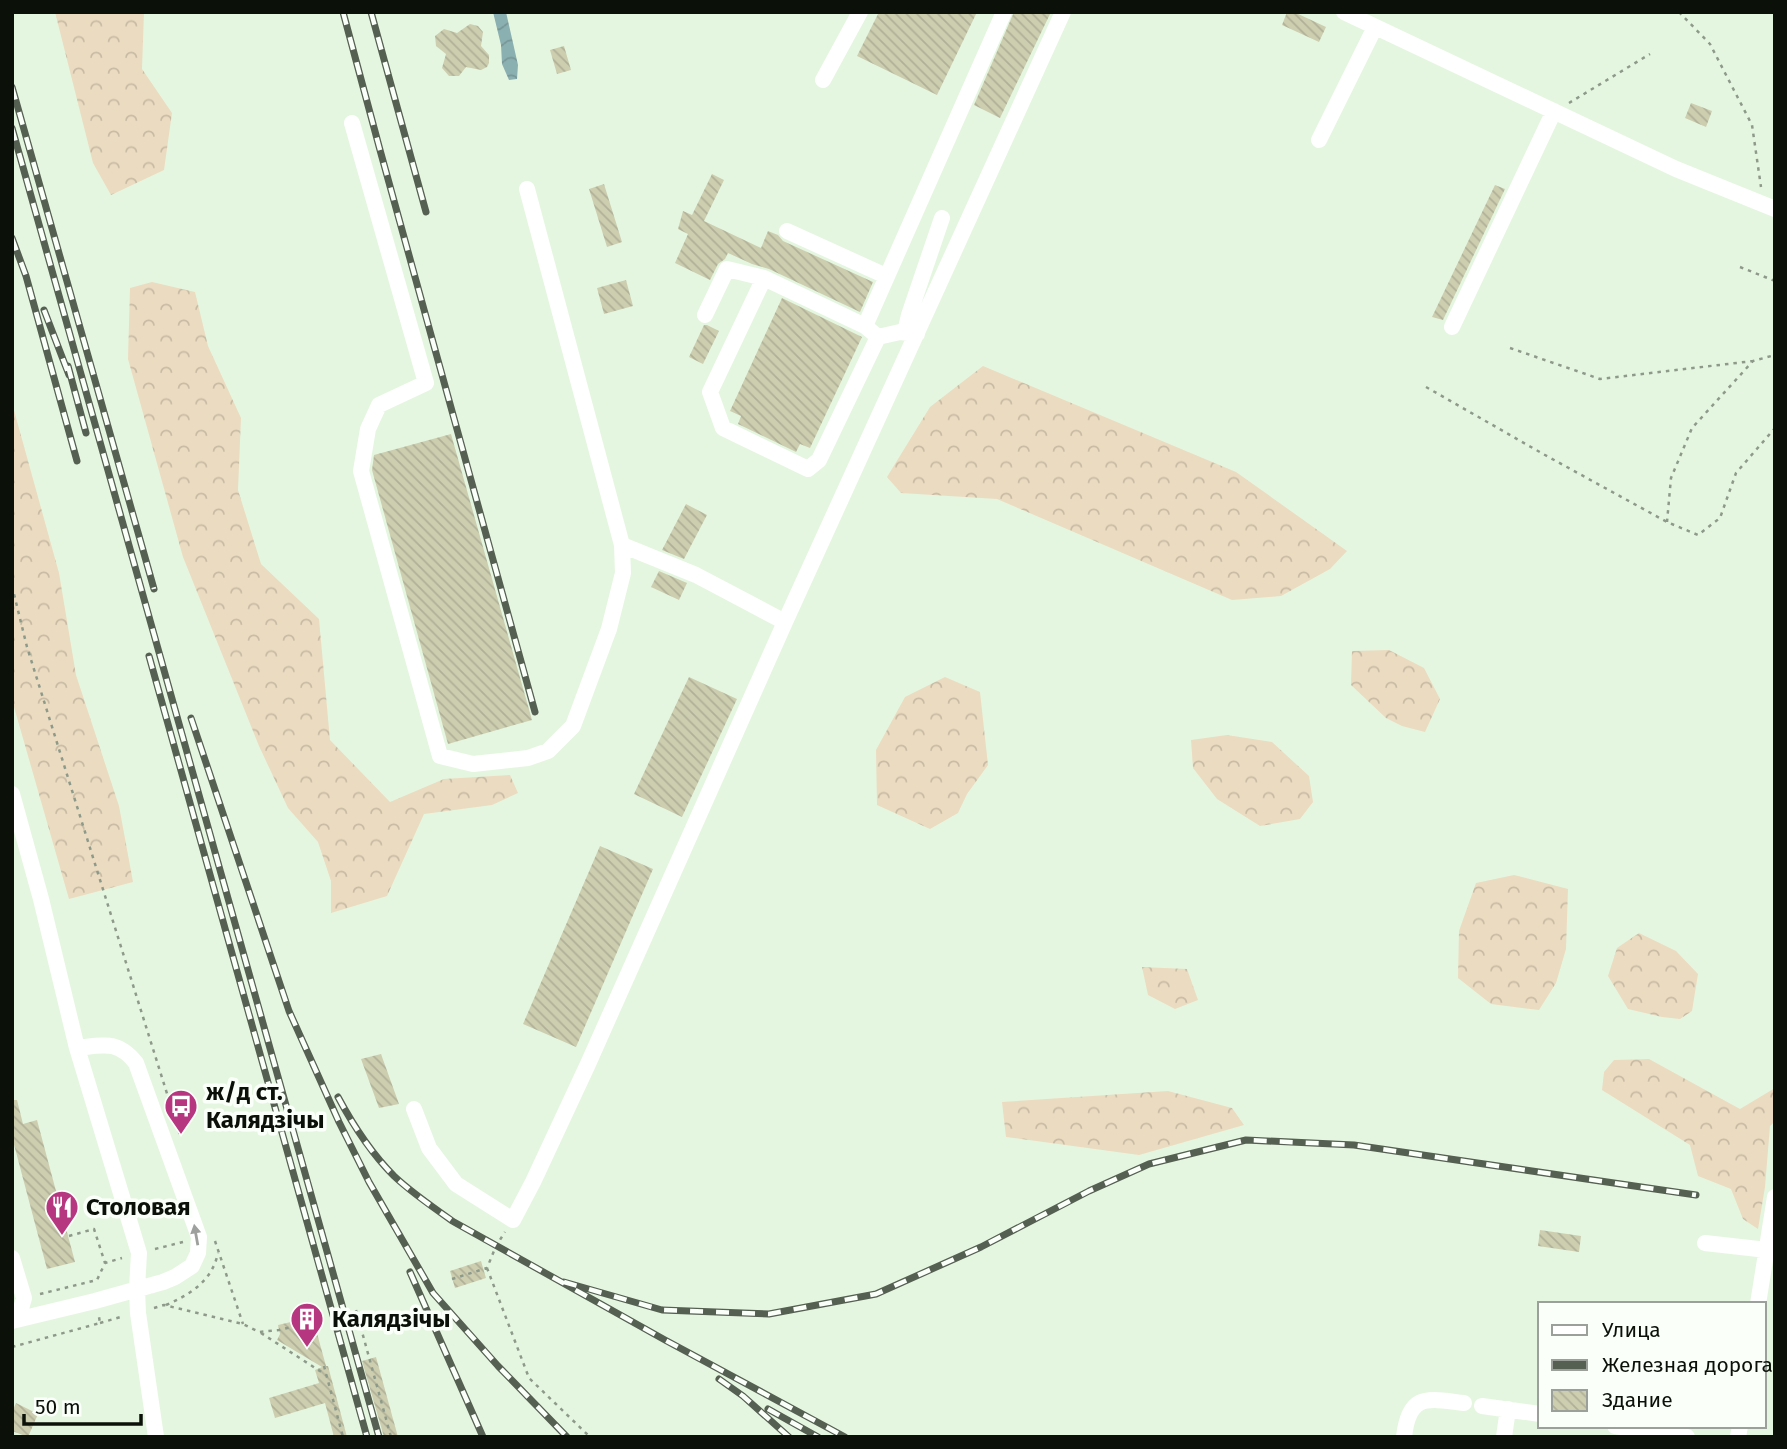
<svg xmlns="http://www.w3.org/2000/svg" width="1787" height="1449" viewBox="0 0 1787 1449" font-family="'Fira Sans',sans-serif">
  <defs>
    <pattern id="forest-crowns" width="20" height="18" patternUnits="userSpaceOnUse" patternTransform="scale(1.75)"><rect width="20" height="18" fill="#ebdbc1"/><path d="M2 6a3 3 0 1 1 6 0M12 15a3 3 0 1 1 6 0" fill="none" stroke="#c8bba4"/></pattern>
    <pattern id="water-waves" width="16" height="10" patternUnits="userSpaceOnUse" patternTransform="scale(1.75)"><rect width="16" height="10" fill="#8bb0b1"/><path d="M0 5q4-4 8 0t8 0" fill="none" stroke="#779697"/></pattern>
    <pattern id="building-back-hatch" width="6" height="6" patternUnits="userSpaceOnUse" patternTransform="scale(1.75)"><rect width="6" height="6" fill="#cdceb0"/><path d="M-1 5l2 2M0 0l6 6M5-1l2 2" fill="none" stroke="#afb096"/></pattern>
  </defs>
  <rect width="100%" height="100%" fill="#e5f6e0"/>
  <path fill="url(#forest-crowns)" d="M 55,12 L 144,12 L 142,69 L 172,113 L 164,170 L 111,195 L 93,163 Z
    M 152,282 L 195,292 L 208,346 L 241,418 L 238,490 L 261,564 L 319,619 L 330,740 L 390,802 L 444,779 L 510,775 L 518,793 L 492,805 L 424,814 L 387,896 L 331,913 L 331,881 L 318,842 L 288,808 L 259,746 L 183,557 L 128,359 L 130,288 Z
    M 983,366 L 1236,472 L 1347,551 L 1330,569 L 1281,596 L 1232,600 L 997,499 L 901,493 L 887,477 L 930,407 Z
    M 12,403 L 59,573 L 76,675 L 119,806 L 133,882 L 69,899 L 12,700 Z
    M 1389,650 L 1424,668 L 1440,699 L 1425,732 L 1402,726 L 1386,718 L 1351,685 L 1352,651 Z
    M 945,677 L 980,692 L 988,765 L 967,794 L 958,813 L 930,829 L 877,805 L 876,750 L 905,697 Z
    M 1227,735 L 1272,742 L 1309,776 L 1313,802 L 1300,819 L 1260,826 L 1217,799 L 1193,768 L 1191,740 Z
    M 1514,875 L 1568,889 L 1566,949 L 1556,983 L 1539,1010 L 1491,1004 L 1458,978 L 1459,931 L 1476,883 Z
    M 1639,933 L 1676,951 L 1698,974 L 1692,1011 L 1680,1019 L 1662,1017 L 1628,1009 L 1608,976 L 1617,948 Z
    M 1142,967 L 1187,969 L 1198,1000 L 1175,1009 L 1148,995 Z
    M 1649,1059 L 1740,1109 L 1775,1088 L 1775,1121 L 1770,1126 L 1765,1187 L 1758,1229 L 1743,1219 L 1731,1189 L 1698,1176 L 1690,1145 L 1602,1090 L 1604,1072 L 1614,1060 Z
    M 1168,1091 L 1232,1108 L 1244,1125 L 1139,1155 L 1006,1137 L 1002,1102 Z"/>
  <path fill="url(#water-waves)" d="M 493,12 L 506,12 L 518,65 L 517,79 L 509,80 L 502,64 L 501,45 Z"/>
  <path fill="url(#building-back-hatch)" d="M 879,12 L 977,12 L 937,95 L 857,56 Z
    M 1014,12 L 1051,12 L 1000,118 L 974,105 Z
    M 1287,12 L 1294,12 L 1326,27 L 1319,42 L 1282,25 Z
    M 470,24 L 478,26 L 483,32 L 481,46 L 489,55 L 489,63 L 487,67 L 481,70 L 466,67 L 459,76 L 449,76 L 442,68 L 446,54 L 436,46 L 435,36 L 444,29 L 457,33 Z
    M 564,46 L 571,70 L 557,74 L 550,50 Z
    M 1691,103 L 1712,111 L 1706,127 L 1685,118 Z
    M 712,174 L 724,180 L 704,221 L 761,248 L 768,231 L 778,235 L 783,241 L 873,282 L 860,312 L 769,269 L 752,264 L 728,253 L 725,259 L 718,264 L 710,280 L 675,263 L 688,234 L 678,229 L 683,211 L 692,215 Z
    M 604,184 L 622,242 L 607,247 L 589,189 Z
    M 1495,185 L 1505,189 L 1443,320 L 1432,317 Z
    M 626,280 L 633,306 L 604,314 L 597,288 Z
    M 782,298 L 862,337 L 810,448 L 800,444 L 796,452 L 738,424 L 741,416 L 730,411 Z
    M 704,325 L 707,325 L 719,331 L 703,364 L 689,357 Z
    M 451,434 L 532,720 L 448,744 L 372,470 L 374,455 Z
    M 686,504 L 707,515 L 684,559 L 662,550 Z
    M 659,571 L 687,583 L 679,600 L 651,587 Z
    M 689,677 L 737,699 L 682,817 L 634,794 Z
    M 600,846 L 653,869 L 576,1047 L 523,1024 Z
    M 381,1054 L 399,1104 L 379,1108 L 361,1059 Z
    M 12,1100 L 17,1100 L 23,1124 L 37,1120 L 75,1262 L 47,1269 L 12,1137 Z
    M 1540,1230 L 1581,1236 L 1579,1252 L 1538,1246 Z
    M 481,1261 L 486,1278 L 455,1288 L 450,1271 Z
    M 308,1318 L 310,1327 L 315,1326 L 326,1366 L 328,1366 L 347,1437 L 334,1437 L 325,1403 L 275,1418 L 269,1398 L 319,1383 L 315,1370 L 322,1367 L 277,1340 L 280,1334 L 278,1325 Z
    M 376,1357 L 398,1437 L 384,1437 L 362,1361 Z
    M 16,1403 L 38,1414 L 28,1437 L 12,1431 L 12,1412 Z"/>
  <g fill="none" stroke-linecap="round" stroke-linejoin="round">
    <path stroke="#8d9a8a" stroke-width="2.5" stroke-dasharray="3.5 5" stroke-linecap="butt" d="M 1679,12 L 1710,44 L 1752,125 L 1761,187
      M 1569,103 L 1650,54
      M 1740,267 L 1775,281
      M 1510,348 L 1600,379 L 1753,361
      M 1426,387 L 1545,455 L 1667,522 L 1698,535 L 1720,518 L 1736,473 L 1775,428
      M 1667,522 L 1671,478 L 1692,428 L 1753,361 L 1775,355
      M 12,586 L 27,647 L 180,1135
      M 69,1236 L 94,1229 L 105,1263
      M 215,1241 L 243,1324
      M 155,1249 L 183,1242
      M 487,1268 L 529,1378 L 590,1437
      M 452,1279 L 487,1268 L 496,1246 L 505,1232
      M 40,1294 L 97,1280 L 105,1263 L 122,1258
      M 166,1305 C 191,1294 212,1281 218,1253
      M 154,1308 L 164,1305 L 243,1324 L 259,1332 L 279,1330 L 309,1323
      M 356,1310 L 391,1437
      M 100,1323 L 124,1316
      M 261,1333 L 326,1375
      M 12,1347 L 100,1323 L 99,1317
      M 324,1366 L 343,1437"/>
    <path stroke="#fff" stroke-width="16" d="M 1344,12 L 1676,169 L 1775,209
      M 823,80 L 860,12
      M 352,123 L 426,383 L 379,405 L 368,429 L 361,471 L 440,756 L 473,764 L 528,758 L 548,751 L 573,726 L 609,629 L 623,573 L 622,545 L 527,189
      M 1319,140 L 1375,27
      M 787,231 L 886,276
      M 705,315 L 727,269 L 764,278
      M 865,326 L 764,278 L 710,392 L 723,428 L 808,469 L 819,460 L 878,337
      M 1452,327 L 1554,111
      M 905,332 L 909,315 L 942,218
      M 917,334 L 900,332 L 878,337 L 865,326 L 1004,12
      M 622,545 L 696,575 L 785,622
      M 12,794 L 41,899 L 77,1048 L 139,1253 L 137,1289 L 138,1313 L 156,1437
      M 414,1109 L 429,1148 L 456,1184 L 513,1220 L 533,1182 L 588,1064 L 785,622 L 1063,12
      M 1705,1243 L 1767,1250
      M 12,1258 L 24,1298 L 18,1319
      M 1758,1304 L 1775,1197
      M 12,1321 L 95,1301 L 163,1282 L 175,1277 L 192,1266 L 198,1253 L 199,1237 L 136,1063 C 118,1040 104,1045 77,1048
      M 1482,1406 L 1540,1414
      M 1615,1426 L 1687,1437
      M 1404,1437 C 1409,1392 1428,1399 1464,1403
      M 1504,1437 L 1508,1409
      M 1738,1437 L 1740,1426"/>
    <defs>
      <path id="rail" d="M 343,12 L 380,150 L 535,712
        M 371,12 L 426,212
        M 12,87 L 154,589
        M 12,128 L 379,1437
        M 12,238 L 26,276 L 77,461
        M 44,310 L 69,375
        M 68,366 L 86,433
        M 149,656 L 367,1437
        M 191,718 L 289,1011 L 339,1122 L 369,1182 L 433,1293 L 498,1366 L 567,1437
        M 338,1097 C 353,1125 371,1153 394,1176 C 412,1193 434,1208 454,1222 L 665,1340 L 845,1437
        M 410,1272 L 483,1437
        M 564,1282 L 662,1310 L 769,1314 L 876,1294 L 981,1247 L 1089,1191 L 1149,1164 L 1246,1140 L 1354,1145 L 1696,1195
        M 719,1379 L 743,1396 L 789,1437
        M 768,1409 L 818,1437"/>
    </defs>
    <use href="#rail" stroke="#555f52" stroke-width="7"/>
    <use href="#rail" stroke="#fbfffa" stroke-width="4.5" stroke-dasharray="13" stroke-linecap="butt"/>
  </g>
  <defs><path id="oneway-solid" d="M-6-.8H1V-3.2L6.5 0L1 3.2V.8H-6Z" transform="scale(1.75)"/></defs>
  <use fill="#9da09d" href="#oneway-solid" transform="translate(196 1235) rotate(-100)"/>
  <defs>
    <symbol id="bus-pin" viewBox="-11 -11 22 30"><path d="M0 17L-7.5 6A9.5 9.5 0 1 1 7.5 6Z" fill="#b73680" stroke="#fbfffa"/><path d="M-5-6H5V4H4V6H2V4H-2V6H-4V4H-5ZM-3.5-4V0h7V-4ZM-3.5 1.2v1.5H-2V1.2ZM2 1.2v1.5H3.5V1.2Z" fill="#fff"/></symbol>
    <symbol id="restaurant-pin" viewBox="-11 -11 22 30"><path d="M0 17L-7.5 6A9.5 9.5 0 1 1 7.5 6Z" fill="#b73680" stroke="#fbfffa"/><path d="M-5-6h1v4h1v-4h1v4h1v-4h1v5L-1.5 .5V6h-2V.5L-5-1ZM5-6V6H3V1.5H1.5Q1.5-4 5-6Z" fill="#fff"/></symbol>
    <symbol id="building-pin" viewBox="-11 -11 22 30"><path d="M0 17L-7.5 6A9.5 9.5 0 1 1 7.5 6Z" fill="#b73680" stroke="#fbfffa"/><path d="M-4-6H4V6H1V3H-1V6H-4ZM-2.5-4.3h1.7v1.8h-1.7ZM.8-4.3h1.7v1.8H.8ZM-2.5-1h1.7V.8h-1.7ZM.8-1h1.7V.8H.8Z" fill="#fff"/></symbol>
  </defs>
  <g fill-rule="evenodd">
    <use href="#bus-pin" x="162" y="1087" width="38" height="52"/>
    <use href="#restaurant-pin" x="43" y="1188" width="38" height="52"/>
    <use href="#building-pin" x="288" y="1300" width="38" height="52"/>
  </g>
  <g text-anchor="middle" stroke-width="7" stroke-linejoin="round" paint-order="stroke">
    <g font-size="24" font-weight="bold" fill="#0b1109" stroke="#fbfffa" text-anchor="start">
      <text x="206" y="1100">ж/д ст.<tspan x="206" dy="28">Калядзічы</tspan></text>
      <text x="86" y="1215">Столовая</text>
      <text x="332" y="1327">Калядзічы</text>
    </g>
  </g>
  <rect width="1787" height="1449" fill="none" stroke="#0b1109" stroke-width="28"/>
  <rect x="1538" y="1302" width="228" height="126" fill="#fbfffa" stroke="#9ba09a" stroke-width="2"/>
  <rect x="1552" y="1325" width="35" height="10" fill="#ffffff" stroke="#9ba09a" stroke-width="2"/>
  <text x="1602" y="1337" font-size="21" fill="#0b1109">Улица</text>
  <rect x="1552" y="1360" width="35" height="10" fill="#555f52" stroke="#9ba09a" stroke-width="2"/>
  <text x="1602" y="1372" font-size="21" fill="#0b1109">Железная дорога</text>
  <rect x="1552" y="1390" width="35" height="21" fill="url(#building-back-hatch)" stroke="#9ba09a" stroke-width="2"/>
  <text x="1602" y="1407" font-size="21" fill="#0b1109">Здание</text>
  <path d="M24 1414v10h117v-10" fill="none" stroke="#0b1109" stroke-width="3.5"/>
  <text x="35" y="1414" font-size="21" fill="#0b1109" stroke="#fbfffa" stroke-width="5" paint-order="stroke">50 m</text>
</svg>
